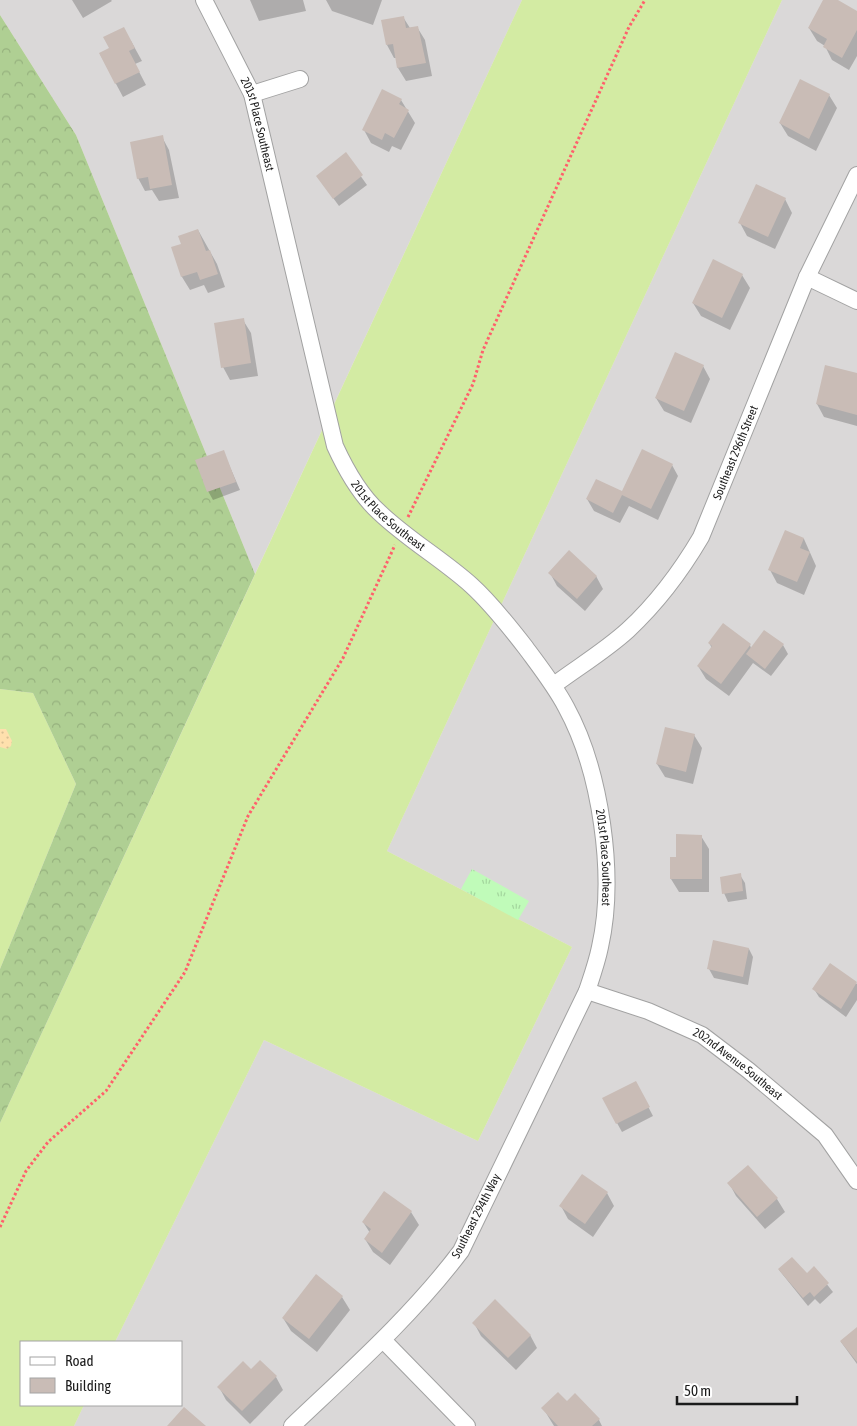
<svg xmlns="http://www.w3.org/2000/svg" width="857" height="1426" viewBox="0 0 857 1426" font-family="'Asap Condensed',sans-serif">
  <defs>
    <pattern id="forest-crowns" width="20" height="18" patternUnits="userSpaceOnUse" patternTransform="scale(1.25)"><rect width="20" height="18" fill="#afcf93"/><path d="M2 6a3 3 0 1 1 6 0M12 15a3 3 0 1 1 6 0" fill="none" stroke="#96b17e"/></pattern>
    <pattern id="sand-dots" width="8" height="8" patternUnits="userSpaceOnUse" patternTransform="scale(1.25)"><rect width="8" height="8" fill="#ffe0ad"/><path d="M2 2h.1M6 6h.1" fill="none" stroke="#dac094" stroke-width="1.8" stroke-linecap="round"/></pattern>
    <pattern id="park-tufts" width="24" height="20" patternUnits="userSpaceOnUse" patternTransform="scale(1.25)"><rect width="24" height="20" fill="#c0fbb9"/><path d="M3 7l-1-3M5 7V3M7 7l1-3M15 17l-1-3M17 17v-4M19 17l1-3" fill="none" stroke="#a4d79e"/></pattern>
  </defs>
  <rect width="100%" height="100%" fill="#eee7e0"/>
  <path fill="#dad8d8" d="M 0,0 L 522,0 L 255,574 L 76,135 L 0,15 Z
    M 782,0 L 857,0 L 857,1426 L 74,1426 L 84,1405 L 181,1405 L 181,1342 L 115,1342 L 264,1040 L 478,1141 L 572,947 L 387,851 Z"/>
  <path fill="#d3eba3" d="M 522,0 L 782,0 L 387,851 L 572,947 L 478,1141 L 264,1040 L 115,1342 L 21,1342 L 21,1405 L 84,1405 L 74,1426 L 0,1426 L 0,1123 Z
    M 0,689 L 33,693 L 76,784 L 0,969 Z"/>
  <path fill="url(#forest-crowns)" d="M 0,15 L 76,135 L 255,574 L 0,1123 L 0,969 L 76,784 L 33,693 L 0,689 Z"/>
  <path fill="url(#sand-dots)" d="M 0,729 L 6,729 L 12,741 L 11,746 L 7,749 L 0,747 Z"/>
  <path fill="url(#park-tufts)" d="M 472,869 L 529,901 L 518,920 L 461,889 Z"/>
  <path fill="#0003" d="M 72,0 L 111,0 L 112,1 L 83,18 Z
    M 250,0 L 303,0 L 306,11 L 259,21 Z
    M 326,0 L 382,0 L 373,25 L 332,11 Z
    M 824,0 L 835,0 L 857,13 L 857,56 L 849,70 L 832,60 L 825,46 L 817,41 L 809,28 Z
    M 403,17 L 410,28 L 417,27 L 425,40 L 432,76 L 406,81 L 398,68 L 396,58 L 394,58 L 387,45 Z
    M 131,41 L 142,61 L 135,64 L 146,85 L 123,97 L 100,54 Z
    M 829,95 L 837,108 L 816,151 L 788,136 L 780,123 Z
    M 401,100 L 415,123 L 401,150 L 392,146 L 389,152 L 371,143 L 364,130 Z
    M 162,137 L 169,150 L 179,198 L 159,201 L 152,190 L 145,191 L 138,178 Z
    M 345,154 L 367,185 L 339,206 L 317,176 Z
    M 785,199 L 792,213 L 775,249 L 747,236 L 740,223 Z
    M 198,230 L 217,264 L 225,287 L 208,293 L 204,285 L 190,290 L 182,277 L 173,248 L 182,245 Z
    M 742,275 L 750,288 L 730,330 L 701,316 L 693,303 Z
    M 243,320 L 251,333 L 258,376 L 230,380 L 223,367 Z
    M 703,366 L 710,379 L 691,423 L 664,411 L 656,398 Z
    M 826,366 L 857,374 L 857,426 L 824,417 L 817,404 Z
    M 223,451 L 240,490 L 213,500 L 208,491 Z
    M 672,465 L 678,476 L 658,520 L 629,506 L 620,523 L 594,511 L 587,499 L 623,493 Z
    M 786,532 L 804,539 L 816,566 L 804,595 L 777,583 L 770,570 Z
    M 550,573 L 596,576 L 603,589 L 585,611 L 557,586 Z
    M 709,643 L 750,645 L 751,648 L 783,645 L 788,654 L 771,676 L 753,663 L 729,696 L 706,679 L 698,666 L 712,648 Z
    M 694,735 L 702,748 L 693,784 L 665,777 L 657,764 Z
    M 701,836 L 709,849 L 709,892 L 679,892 L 671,879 L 677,858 Z
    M 740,875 L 745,883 L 747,899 L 728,902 L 724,893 Z
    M 749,949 L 753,957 L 748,985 L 714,978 L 709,969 Z
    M 830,965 L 857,984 L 857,1000 L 846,1017 L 819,997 L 814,989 Z
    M 640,1091 L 653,1116 L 622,1132 L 617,1123 Z
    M 729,1183 L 777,1199 L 785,1212 L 765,1229 L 736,1196 Z
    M 607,1193 L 614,1206 L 593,1237 L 568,1219 L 561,1206 Z
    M 411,1212 L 419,1225 L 390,1265 L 373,1252 L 365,1239 L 370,1233 L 363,1222 Z
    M 814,1268 L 833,1292 L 820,1304 L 815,1299 L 808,1306 L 779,1270 L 807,1275 Z
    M 316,1276 L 342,1297 L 350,1310 L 317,1352 L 291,1331 L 283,1318 Z
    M 474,1323 L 530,1335 L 537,1348 L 516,1370 L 481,1336 Z
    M 857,1329 L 857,1364 L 841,1342 Z
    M 251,1371 L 276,1377 L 283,1390 L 250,1424 L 226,1400 L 219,1387 Z
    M 567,1403 L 599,1420 L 602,1426 L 554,1426 L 543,1408 Z"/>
  <path fill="#c9bcb6" d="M 823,0 L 838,0 L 857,11 L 857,30 L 842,58 L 823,47 L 827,39 L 808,28 Z
    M 404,16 L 406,28 L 418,26 L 426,63 L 397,68 L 393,44 L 386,45 L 381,20 Z
    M 124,27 L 135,48 L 129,51 L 140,72 L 115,84 L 99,53 L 109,48 L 103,37 Z
    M 800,79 L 830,94 L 809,139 L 779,123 Z
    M 382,89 L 402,99 L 399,104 L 409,110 L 394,138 L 385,133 L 382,140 L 362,130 Z
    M 163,135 L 172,185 L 150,189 L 148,177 L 137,179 L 130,142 Z
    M 346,152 L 363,175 L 333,199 L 316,176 Z
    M 756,184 L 786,198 L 768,237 L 738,223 Z
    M 198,229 L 206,251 L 210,250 L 218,274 L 200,280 L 197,272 L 181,277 L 171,247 L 181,244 L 178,236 Z
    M 713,259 L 743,274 L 722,318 L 692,303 Z
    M 244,318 L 251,363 L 221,368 L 214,323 Z
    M 675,352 L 704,365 L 684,411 L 655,398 Z
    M 825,365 L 857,373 L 857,415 L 816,404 Z
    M 642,449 L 673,464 L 651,509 L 622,495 L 613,513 L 586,499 L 596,479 L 622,491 Z
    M 224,450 L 236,482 L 207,492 L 195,460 Z
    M 785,530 L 804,538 L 800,548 L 810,552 L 797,582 L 768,570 Z
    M 569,550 L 597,576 L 577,599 L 548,573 Z
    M 723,623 L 751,644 L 721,684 L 697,666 L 712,646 L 708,643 Z
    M 764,630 L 784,644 L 765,669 L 746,654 Z
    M 665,727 L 695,734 L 686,772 L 656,764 Z
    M 676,834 L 702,835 L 702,879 L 670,879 L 670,857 L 676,857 Z
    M 741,873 L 743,891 L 722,894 L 720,877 Z
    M 713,940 L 749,948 L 743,977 L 707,969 Z
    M 830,963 L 857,982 L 841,1009 L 812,989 Z
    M 636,1081 L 650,1107 L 616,1124 L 602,1098 Z
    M 748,1165 L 778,1198 L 757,1217 L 727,1183 Z
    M 582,1174 L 608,1192 L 585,1224 L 559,1206 Z
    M 384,1191 L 412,1211 L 382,1253 L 364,1239 L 371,1229 L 362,1222 Z
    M 792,1257 L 807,1273 L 814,1266 L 829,1283 L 814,1297 L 810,1292 L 803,1298 L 778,1269 Z
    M 316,1274 L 343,1296 L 309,1339 L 282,1318 Z
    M 495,1299 L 531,1335 L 508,1358 L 472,1323 Z
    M 857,1327 L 857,1362 L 840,1341 Z
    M 260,1360 L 277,1376 L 242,1411 L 217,1387 L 243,1361 L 251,1369 Z
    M 558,1392 L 567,1401 L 575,1393 L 600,1419 L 592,1426 L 558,1426 L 541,1408 Z
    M 184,1407 L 206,1426 L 167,1426 Z"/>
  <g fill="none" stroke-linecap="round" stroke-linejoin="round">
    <defs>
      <g id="minor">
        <path id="s1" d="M 204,0 L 252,94 L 335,446 C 346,470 359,494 379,512 C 407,539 442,559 471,585 C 491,603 509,626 526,648 C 540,667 555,686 566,707 C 601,771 616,876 600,947 C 597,962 592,976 587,991 L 461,1251 C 412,1316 351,1370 292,1426"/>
        <path d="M 252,94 L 300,79"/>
        <path d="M 807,277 L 857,301"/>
        <path id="s2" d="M 554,685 C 578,667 605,651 628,630 C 657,603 681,571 701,537 L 807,277 L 857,175"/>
        <path id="s3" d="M 587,991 L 648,1011 L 702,1035 L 748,1070 L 825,1135 L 857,1181"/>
        <path d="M 383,1340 L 467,1426"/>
      </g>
    </defs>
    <use href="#minor" stroke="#a2a2a2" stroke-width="18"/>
    <path stroke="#ff606b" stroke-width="3" stroke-dasharray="2.5 2.5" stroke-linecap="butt" d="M 408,517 L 473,384 L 483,350 L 629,27 L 645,0
      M 0,1227 L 26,1171 L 48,1142 L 106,1091 L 185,972 L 248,816 L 343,658 L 395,545"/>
    <use href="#minor" stroke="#fff" stroke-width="16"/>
  </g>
  <g text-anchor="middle" stroke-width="4" stroke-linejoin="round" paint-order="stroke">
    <g font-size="12" fill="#1b1b1b" stroke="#fff">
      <text dy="4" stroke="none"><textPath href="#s1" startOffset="136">201st Place Southeast</textPath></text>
      <text dy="4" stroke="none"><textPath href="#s2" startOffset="302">Southeast 296th Street</textPath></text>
      <text dy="4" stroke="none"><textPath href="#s1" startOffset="556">201st Place Southeast</textPath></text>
      <text dy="4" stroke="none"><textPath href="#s1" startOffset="976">201st Place Southeast</textPath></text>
      <text dy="4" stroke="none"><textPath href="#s3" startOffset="169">202nd Avenue Southeast</textPath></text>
      <text transform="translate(476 1216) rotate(-63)" y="4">Southeast 294th Way</text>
    </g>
  </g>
  <rect x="20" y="1341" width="162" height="65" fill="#ffffff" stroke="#a4a4a4"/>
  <rect x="30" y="1357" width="25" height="8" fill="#ffffff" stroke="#a4a4a4"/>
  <text x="65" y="1366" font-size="15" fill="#1b1b1b">Road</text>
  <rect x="30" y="1378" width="25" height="15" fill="#c9bcb6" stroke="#a4a4a4"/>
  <text x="65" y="1391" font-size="15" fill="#1b1b1b">Building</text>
  <path d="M677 1396v8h120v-8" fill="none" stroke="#1b1b1b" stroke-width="2.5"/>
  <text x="684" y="1396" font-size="15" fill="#1b1b1b" stroke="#ffffff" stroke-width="4" paint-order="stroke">50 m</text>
</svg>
